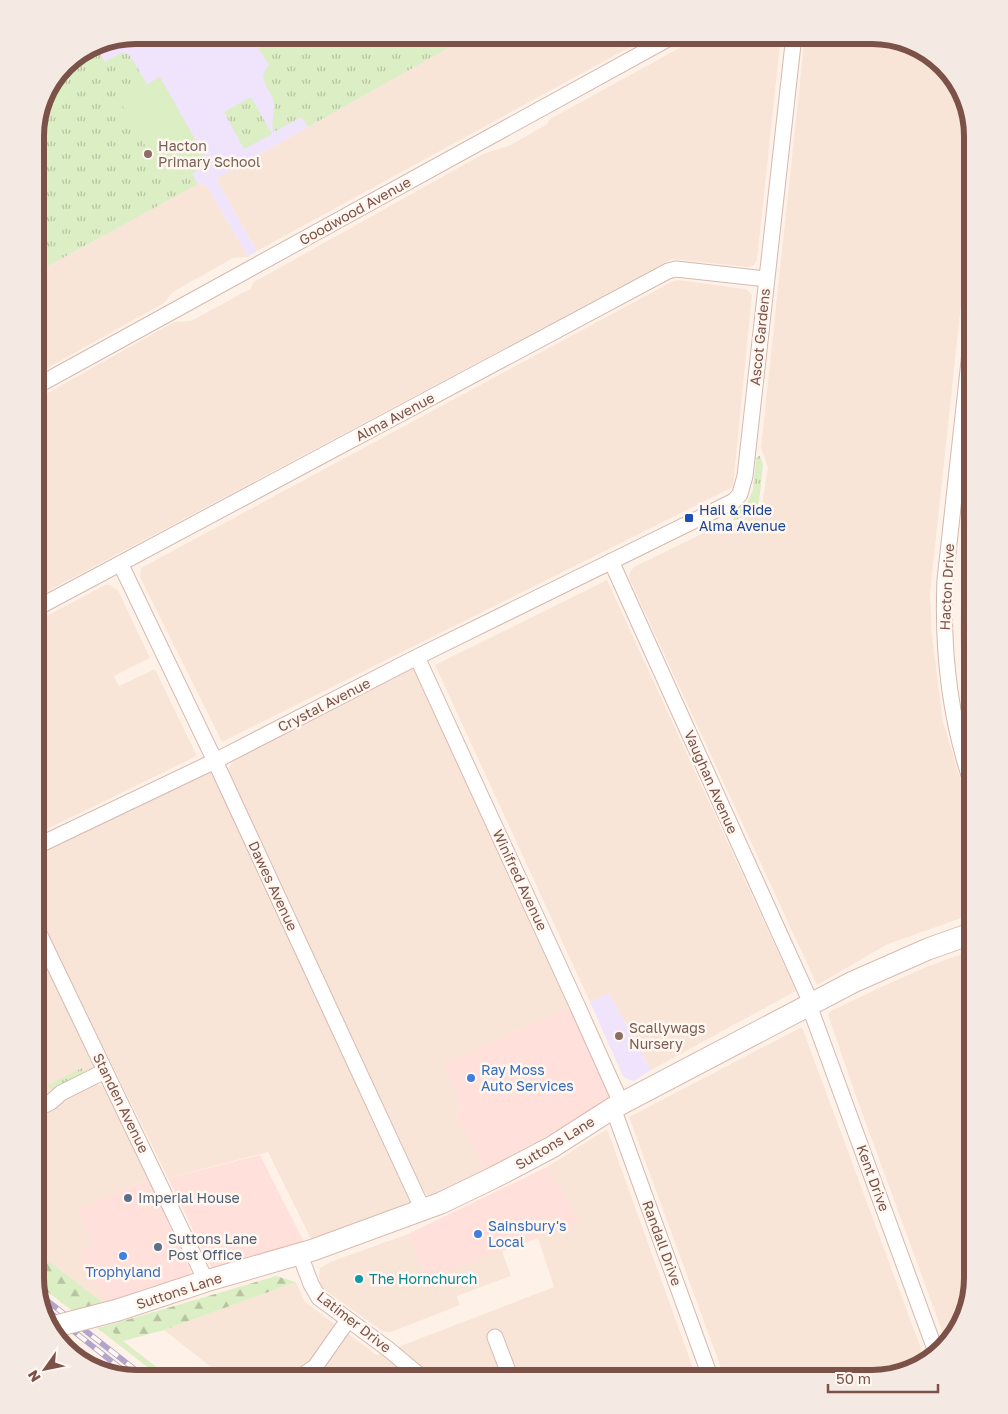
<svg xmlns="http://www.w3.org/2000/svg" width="1008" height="1414" viewBox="0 0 1008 1414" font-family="'Golos Text',sans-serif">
  <defs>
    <pattern id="grass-tufts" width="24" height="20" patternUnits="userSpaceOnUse" patternTransform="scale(1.25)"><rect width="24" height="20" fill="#dceec4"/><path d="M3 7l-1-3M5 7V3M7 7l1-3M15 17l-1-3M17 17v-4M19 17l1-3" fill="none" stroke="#b7c3a1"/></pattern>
    <pattern id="forest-firs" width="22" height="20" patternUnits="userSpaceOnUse" patternTransform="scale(1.25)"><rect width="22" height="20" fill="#dceec4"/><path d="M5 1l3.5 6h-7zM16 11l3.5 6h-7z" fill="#b7c3a1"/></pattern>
  </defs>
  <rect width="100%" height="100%" fill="#fef2e8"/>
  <path fill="#f9e5d8" d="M 471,35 L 652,35 L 257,251 L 216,179 Z
    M 703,35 L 781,35 L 757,260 L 753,266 L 748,267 L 672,259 L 35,598 L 35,400 L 174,322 L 191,321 L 250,289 L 254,282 L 483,154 L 511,145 L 547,124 L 550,119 Z
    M 805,35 L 879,35 L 923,49 L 959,85 L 973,136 L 973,193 L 930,593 L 932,635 L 943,722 L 973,820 L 973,914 L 888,944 L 817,985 L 629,578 L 630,572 L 634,567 L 724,523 L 735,524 L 761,509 L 768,468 L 761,447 Z
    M 198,184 L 206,185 L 248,257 L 233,258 L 173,292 L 164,303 L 35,375 L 35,273 Z
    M 678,280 L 746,289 L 752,295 L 733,487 L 222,742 L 140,577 L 141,568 L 673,281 Z
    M 973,480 L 973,732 L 965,695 L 960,634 L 962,582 Z
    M 607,580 L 796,991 L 651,1070 L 609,993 L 590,1002 L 435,665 Z
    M 105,585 L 110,585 L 118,590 L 150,658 L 114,676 L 119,686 L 155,669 L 197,756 L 35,835 L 35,622 Z
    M 410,669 L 414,669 L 573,1005 L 443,1064 L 463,1108 L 455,1112 L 485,1170 L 433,1197 L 428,1196 L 424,1192 L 228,771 L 232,762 Z
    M 206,772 L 212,773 L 216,777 L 413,1201 L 411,1204 L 312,1241 L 268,1152 L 168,1178 L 35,909 L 35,856 Z
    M 35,943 L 94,1064 L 91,1086 L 97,1084 L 105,1087 L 148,1179 L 76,1210 L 94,1245 L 81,1251 L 115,1306 L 104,1309 L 35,1251 Z
    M 973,950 L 973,1109 L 969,1111 L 973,1123 L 973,1278 L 960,1328 L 946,1342 L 857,1099 L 828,1015 L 831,1011 L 879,988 L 926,967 Z
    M 802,1027 L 926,1362 L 923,1365 L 872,1379 L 725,1379 L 629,1117 Z
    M 607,1129 L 697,1379 L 226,1379 L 164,1330 L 296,1282 L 305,1302 L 377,1355 L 554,1287 L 538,1238 L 580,1221 L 547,1167 Z
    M 408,1234 L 427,1279 L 502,1251 L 511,1276 L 457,1296 L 460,1305 L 391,1332 L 386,1332 L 382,1331 L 322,1288 L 319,1277 L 320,1268 L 330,1262 Z"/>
  <path fill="#ffe0db" d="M 573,1005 L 612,1100 L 485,1170 L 455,1112 L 463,1108 L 443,1064 Z
    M 260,1155 L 304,1242 L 212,1269 L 168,1178 Z
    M 547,1167 L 580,1221 L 538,1238 L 427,1279 L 408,1234 Z
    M 148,1179 L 191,1271 L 188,1277 L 170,1288 L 164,1283 L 139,1290 L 136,1299 L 115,1306 L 96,1286 L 81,1251 L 93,1245 L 76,1210 Z"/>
  <path fill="#efe4fb" d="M 136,35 L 471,35 L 216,179 L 257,251 L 248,257 L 206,185 L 198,184 L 35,273 L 35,129 L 45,91 L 69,60 L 97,43 Z
    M 609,993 L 651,1070 L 634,1081 L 625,1078 L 622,1074 L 590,1002 Z"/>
  <path fill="url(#grass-tufts)" d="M 282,35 L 471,35 L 308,127 L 301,117 L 274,132 C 270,122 275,114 274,104 C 273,94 264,88 263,74 L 269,65 L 258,48 Z
    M 87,49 L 95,53 L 98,51 L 105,62 L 123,52 L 130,56 L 147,84 L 120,100 L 169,187 L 192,174 L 198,184 L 35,273 L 35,129 L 45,91 L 69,60 Z
    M 251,97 L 272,134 L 244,149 L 224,112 Z
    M 758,456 L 760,456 L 763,464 L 759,502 L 755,509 L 736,520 L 733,520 L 732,514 L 747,503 L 753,490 L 756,459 Z
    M 82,1068 L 85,1075 L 52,1092 L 48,1085 Z
    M 106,1326 L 123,1341 L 172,1379 L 163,1379 L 97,1328 Z"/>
  <path fill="url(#forest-firs)" d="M 35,1251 L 103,1303 L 78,1315 L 36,1283 Z
    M 276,1276 L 296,1282 L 164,1330 L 123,1341 L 106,1326 Z"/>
  <path fill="#dceec4" d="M 160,77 L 209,164 L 169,187 L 119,100 Z"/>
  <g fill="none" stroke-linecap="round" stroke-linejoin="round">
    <defs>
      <path id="street" d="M 35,387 L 675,35
        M 611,561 L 811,1003
        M 121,565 L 215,761 L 423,1210
        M 35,609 L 668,271 L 676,269 L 766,279
        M 417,657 L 577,1005 L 621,1103
        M 973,787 C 950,721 942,649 945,580 L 973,325
        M 35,847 L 215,761 L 417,657 L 734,501 L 740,494 L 745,476 L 794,35
        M 35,925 L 206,1281
        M 809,1005 L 936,1352
        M 613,1108 L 711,1379
        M 35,1110 L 51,1102 L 61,1093 L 105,1071
        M 300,1255 L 311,1284 L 319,1298 L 388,1349 L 424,1379
        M 495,1337 L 511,1379
        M 297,1379 L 315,1367 L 348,1320"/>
      <path id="secondary" d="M 118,1310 L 206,1281 L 313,1250 L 441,1203 L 495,1177 L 552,1147 L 613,1108 L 853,982 L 928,949 L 973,933"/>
    </defs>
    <use href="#street" stroke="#d5b9af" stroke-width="17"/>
    <use href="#secondary" stroke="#dabaae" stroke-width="23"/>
    <use href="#street" stroke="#fff" stroke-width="15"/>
    <use href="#secondary" stroke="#fff" stroke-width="21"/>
    <defs>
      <path id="rail" d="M 40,1295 L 147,1379
        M 43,1307 L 134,1379"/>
    </defs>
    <use href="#rail" stroke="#b2a4cb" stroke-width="5.5"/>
    <use href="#rail" stroke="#fff7f0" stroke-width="4" stroke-dasharray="11" stroke-linecap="butt"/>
    <defs>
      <path id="secondary-bridge" d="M 49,1328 L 118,1310"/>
    </defs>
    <use href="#secondary-bridge" stroke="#dabaae" stroke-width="23" stroke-linecap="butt"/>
    <use href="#secondary-bridge" stroke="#fff" stroke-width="21"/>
  </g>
  <g fill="#8d6e63" stroke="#fff7f0" stroke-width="2">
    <circle cx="148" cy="154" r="5"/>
    <circle cx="619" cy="1036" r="5"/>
  </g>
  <rect fill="#1a4fb4" stroke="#fff7f0" stroke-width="2" x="684" y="513" width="10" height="10" rx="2.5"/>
  <g fill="#3f7fe0" stroke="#fff7f0" stroke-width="2">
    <circle cx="471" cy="1078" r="5"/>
    <circle cx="478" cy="1234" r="5"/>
    <circle cx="123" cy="1256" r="5"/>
  </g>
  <g fill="#5c6f8a" stroke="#fff7f0" stroke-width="2">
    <circle cx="128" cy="1198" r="5"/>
    <circle cx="158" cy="1247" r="5"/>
  </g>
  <circle fill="#0f9aa8" stroke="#fff7f0" stroke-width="2" cx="359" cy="1279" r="5"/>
  <g text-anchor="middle" stroke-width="5" stroke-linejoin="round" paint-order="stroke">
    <g font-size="14" fill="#785e54" stroke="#fff7f0" text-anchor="start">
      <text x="158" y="151">Hacton<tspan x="158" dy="16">Primary School</tspan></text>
      <text x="629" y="1033">Scallywags<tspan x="629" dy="16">Nursery</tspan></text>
    </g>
    <g font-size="14" fill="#7c5248" stroke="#fff7f0">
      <text transform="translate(355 211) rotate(-29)" y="5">Goodwood Avenue</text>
      <text transform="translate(760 337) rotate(-84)" y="5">Ascot Gardens</text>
      <text transform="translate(395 417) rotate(-28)" y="5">Alma Avenue</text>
      <text transform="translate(947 587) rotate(-87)" y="5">Hacton Drive</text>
      <text transform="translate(324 705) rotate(-27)" y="5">Crystal Avenue</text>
      <text transform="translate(711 782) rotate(66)" y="5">Vaughan Avenue</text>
      <text transform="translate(520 880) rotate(65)" y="5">Winifred Avenue</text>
      <text transform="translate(273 886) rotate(65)" y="5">Dawes Avenue</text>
      <text transform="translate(121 1103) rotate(64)" y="5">Standen Avenue</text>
      <text transform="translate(555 1143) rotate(-31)" y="5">Suttons Lane</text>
      <text transform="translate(873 1178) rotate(70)" y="5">Kent Drive</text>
      <text transform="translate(662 1243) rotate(70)" y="5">Randall Drive</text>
      <text transform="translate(179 1291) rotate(-18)" y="5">Suttons Lane</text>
      <text transform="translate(354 1322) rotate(38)" y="5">Latimer Drive</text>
    </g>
    <g font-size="14" fill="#164399" stroke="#fff7f0" text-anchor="start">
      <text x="699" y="515">Hail &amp; Ride<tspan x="699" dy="16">Alma Avenue</tspan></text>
    </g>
    <g font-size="14" fill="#366cbe" stroke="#fff7f0" text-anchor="start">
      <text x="481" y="1075">Ray Moss<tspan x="481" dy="16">Auto Services</tspan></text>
      <text x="488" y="1231">Sainsbury's<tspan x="488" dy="16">Local</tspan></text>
      <text x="123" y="1277" text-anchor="middle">Trophyland</text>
    </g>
    <g font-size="14" fill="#4e5e75" stroke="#fff7f0" text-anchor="start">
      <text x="138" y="1203">Imperial House</text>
      <text x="168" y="1244">Suttons Lane<tspan x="168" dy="16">Post Office</tspan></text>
    </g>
    <g font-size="14" fill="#0d838f" stroke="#fff7f0" text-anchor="start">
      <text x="369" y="1284">The Hornchurch</text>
    </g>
  </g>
  <path d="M0 0H1008V1414H0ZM136 44H872A92 92 0 0 1 964 136V1278A92 92 0 0 1 872 1370H136A92 92 0 0 1 44 1278V136A92 92 0 0 1 136 44Z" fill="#f5eae3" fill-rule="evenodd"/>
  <path fill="none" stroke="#7c5248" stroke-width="6" d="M136 44H872A92 92 0 0 1 964 136V1278A92 92 0 0 1 872 1370H136A92 92 0 0 1 44 1278V136A92 92 0 0 1 136 44Z"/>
  <g transform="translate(45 1369) rotate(237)" stroke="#fff7f0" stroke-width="4" paint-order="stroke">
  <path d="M0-4L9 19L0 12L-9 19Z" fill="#7c5248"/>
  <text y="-8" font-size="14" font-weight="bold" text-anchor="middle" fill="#7c5248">N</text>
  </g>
  <path d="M828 1384v8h110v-8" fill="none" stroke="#7c5248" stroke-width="2.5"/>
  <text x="836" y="1384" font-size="15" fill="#7c5248" stroke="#fff7f0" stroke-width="4" paint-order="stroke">50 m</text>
</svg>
